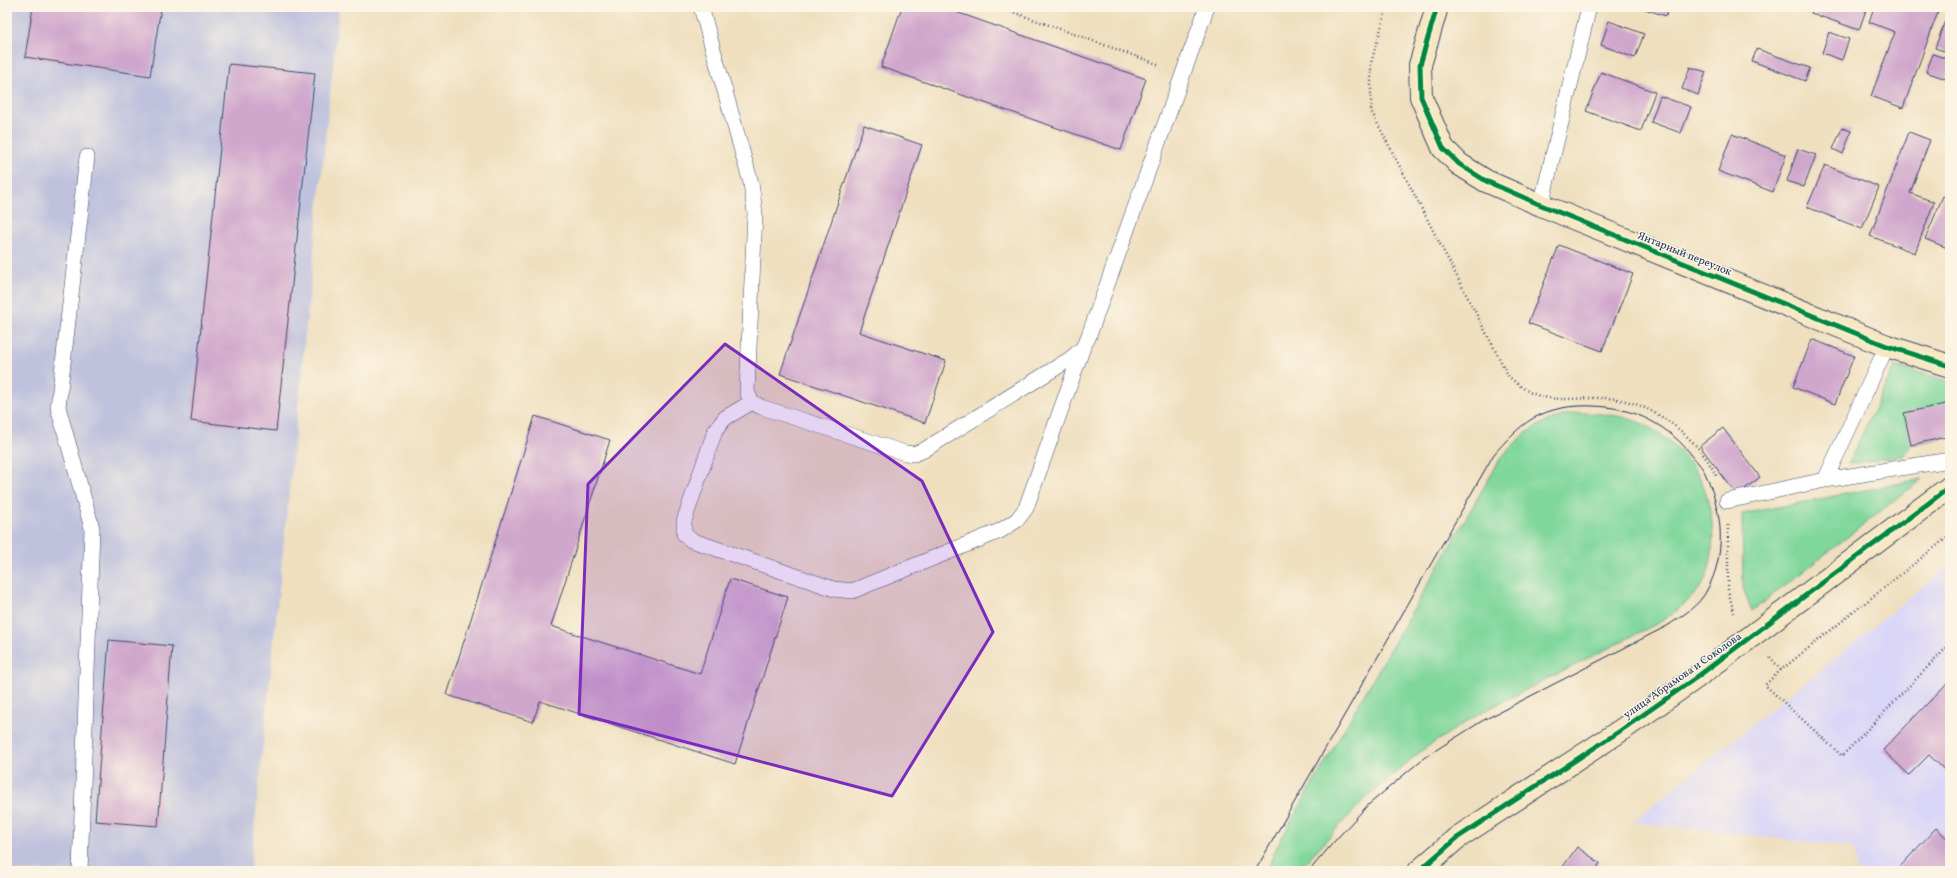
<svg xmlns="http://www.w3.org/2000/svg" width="1957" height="878" viewBox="0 0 1957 878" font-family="Vollkorn,serif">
  <rect width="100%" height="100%" fill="#fcf5e5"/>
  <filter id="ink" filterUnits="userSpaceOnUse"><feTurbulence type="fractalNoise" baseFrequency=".025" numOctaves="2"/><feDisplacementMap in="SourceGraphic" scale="8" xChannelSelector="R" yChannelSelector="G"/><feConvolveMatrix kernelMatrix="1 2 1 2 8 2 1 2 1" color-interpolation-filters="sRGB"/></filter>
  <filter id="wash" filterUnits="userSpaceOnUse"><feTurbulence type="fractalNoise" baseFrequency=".012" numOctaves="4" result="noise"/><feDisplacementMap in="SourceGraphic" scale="16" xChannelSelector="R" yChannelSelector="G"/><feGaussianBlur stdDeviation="0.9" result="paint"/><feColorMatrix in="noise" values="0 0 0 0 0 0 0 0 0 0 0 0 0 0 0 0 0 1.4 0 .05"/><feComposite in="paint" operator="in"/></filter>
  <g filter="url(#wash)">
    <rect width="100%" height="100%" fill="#efdfbf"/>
    <path fill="#dad6f7" d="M 1950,565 L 1950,871 L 1857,871 L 1854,847 L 1632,822 Z"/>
    <path fill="#c0c2dd" d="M 7,7 L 339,7 L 250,871 L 7,871 Z"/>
    <path fill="#80d79c" stroke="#4e837d" d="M 1895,366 L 1950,381 L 1950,436 L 1911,445 L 1903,456 L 1848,464 Z
      M 1575,413 C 1602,413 1631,415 1654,430 C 1671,441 1689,458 1699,476 C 1714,506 1720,559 1700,588 C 1690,601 1677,610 1664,620 L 1478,714 L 1421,751 L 1363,801 L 1297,871 L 1267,871 L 1277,846 L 1500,459 C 1526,430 1538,421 1575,413 Z
      M 1922,479 L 1752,611 L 1743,588 L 1742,514 Z"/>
    <g id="blocks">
      <path fill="#d0a7cc" d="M 33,7 L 161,7 L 150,76 L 25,57 Z
        M 902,7 L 942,7 L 1146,79 L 1121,150 L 881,67 Z
        M 1639,7 L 1669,7 L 1666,16 Z
        M 1813,7 L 1867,7 L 1859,30 L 1811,13 Z
        M 1874,7 L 1923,7 L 1938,12 L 1903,108 L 1871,96 L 1895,32 L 1869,22 Z
        M 1946,18 L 1950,19 L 1950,53 L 1935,48 Z
        M 1609,21 L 1644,34 L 1635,58 L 1601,45 Z
        M 1829,32 L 1849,39 L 1842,60 L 1822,53 Z
        M 1757,49 L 1810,68 L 1805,81 L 1752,61 Z
        M 1933,54 L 1950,60 L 1950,67 L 1946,79 L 1926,72 Z
        M 229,64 L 315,73 L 276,431 L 191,421 Z
        M 1690,67 L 1706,72 L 1698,95 L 1682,89 Z
        M 1601,72 L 1655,92 L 1641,131 L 1586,111 Z
        M 1660,96 L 1691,107 L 1681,133 L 1651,122 Z
        M 864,125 L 922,145 L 859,332 L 946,361 L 925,423 L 780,374 Z
        M 1842,128 L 1851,131 L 1843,154 L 1833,149 Z
        M 1909,132 L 1930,140 L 1910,193 L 1934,202 L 1915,253 L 1870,236 Z
        M 1732,134 L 1786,155 L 1773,192 L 1718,171 Z
        M 1798,149 L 1816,155 L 1804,187 L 1787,181 Z
        M 1825,165 L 1879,187 L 1862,229 L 1807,207 Z
        M 1943,196 L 1950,199 L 1950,249 L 1925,239 Z
        M 1559,245 L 1633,274 L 1602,351 L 1528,323 Z
        M 1812,339 L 1854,356 L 1835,404 L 1793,387 Z
        M 1950,403 L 1950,436 L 1911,445 L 1904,413 Z
        M 535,416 L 610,440 L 551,626 L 700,674 L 730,579 L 788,597 L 735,764 L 540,701 L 533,722 L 447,695 Z
        M 1723,428 L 1760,477 L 1737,495 L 1700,446 Z
        M 109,640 L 172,646 L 158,826 L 95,821 Z
        M 1950,680 L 1950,775 L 1929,755 L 1909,775 L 1883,750 Z
        M 1936,828 L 1950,841 L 1950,871 L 1896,871 Z
        M 1577,847 L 1600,863 L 1595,871 L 1560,871 Z"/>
    </g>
  </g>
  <g filter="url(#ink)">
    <use href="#blocks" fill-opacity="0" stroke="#3b496d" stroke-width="1"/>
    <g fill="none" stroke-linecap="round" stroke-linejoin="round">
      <defs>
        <path id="lane" d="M 701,7 L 751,183 L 755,213 L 747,392 L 752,402 L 761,407 L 905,453 L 914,454 L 924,450 L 1070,359 L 1082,349 L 1088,338 L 1207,7
          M 1541,205 L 1589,7
          M 1887,346 L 1825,480 L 1950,460
          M 752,402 L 725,418 L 715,431 L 684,521 L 684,534 L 691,540 L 834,589 L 852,591 L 1000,531 L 1017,520 L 1026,508 L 1082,350
          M 1727,501 L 1825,480
          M 80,871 L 92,528 L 58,407 L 87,157"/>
        <path id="secondary" d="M 1437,7 L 1420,65 L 1421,97 L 1443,148 L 1459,164 L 1486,181 L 1541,205 L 1887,346 L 1950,366
          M 1419,871 L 1457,838 L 1620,731 L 1697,677 L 1950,487"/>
      </defs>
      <use href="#lane" stroke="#3b496d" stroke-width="16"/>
      <use href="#secondary" stroke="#3b496d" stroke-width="24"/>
      <path stroke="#3b496d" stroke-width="2.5" stroke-dasharray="1 3" stroke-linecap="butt" d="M 999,7 L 1160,65
        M 1387,7 L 1371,63 L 1371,111 L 1509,377 C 1517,383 1525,391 1534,394 C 1559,404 1589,395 1615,399 C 1655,404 1702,441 1717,478
        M 1728,525 L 1728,590 L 1734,613
        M 1770,657 L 1781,670 L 1950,535
        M 1781,670 L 1765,685 L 1842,756 L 1950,644"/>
      <use href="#lane" stroke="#fff" stroke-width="15"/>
      <use href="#secondary" stroke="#f7e8c3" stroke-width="22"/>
      <path stroke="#1b2f5e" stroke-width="1" d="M 1255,871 L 1494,454 C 1505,442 1517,428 1532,419 C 1551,408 1572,405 1593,406 C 1634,407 1670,426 1694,458 C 1698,463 1703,468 1705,473 C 1711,485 1715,500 1718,513 C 1723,539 1720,566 1707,590 C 1699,606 1682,616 1667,626 L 1482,721 L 1425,757 L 1367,806 L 1332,844 L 1309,871"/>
      <defs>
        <path id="cycleway" d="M 1437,7 L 1420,65 L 1421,97 L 1443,148 L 1459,164 L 1486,181 L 1541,205 L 1887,346 L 1950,366
          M 1419,871 L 1457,838 L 1620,731 L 1697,677 L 1950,487"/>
      </defs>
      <use href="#cycleway" stroke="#fcf5e5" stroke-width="8"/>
      <use href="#cycleway" stroke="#00873e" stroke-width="5"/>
    </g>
  </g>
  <path fill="#7b2cbf" fill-opacity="0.2" stroke="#7b2cbf" stroke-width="3" stroke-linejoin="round" d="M 725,344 L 922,481 L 993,632 L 892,796 L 579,714 L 588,484 Z"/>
  <g text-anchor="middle" stroke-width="3" stroke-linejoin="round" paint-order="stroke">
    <g font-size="11" fill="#1b2f5e" stroke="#fcf5e5">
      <text transform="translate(1685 253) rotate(22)" y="4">Янтарный переулок</text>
      <text transform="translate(1682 675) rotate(-35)" y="4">улица Абрамова и Соколова</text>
    </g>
  </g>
  <rect width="1957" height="878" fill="none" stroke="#fcf5e5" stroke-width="24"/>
</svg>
